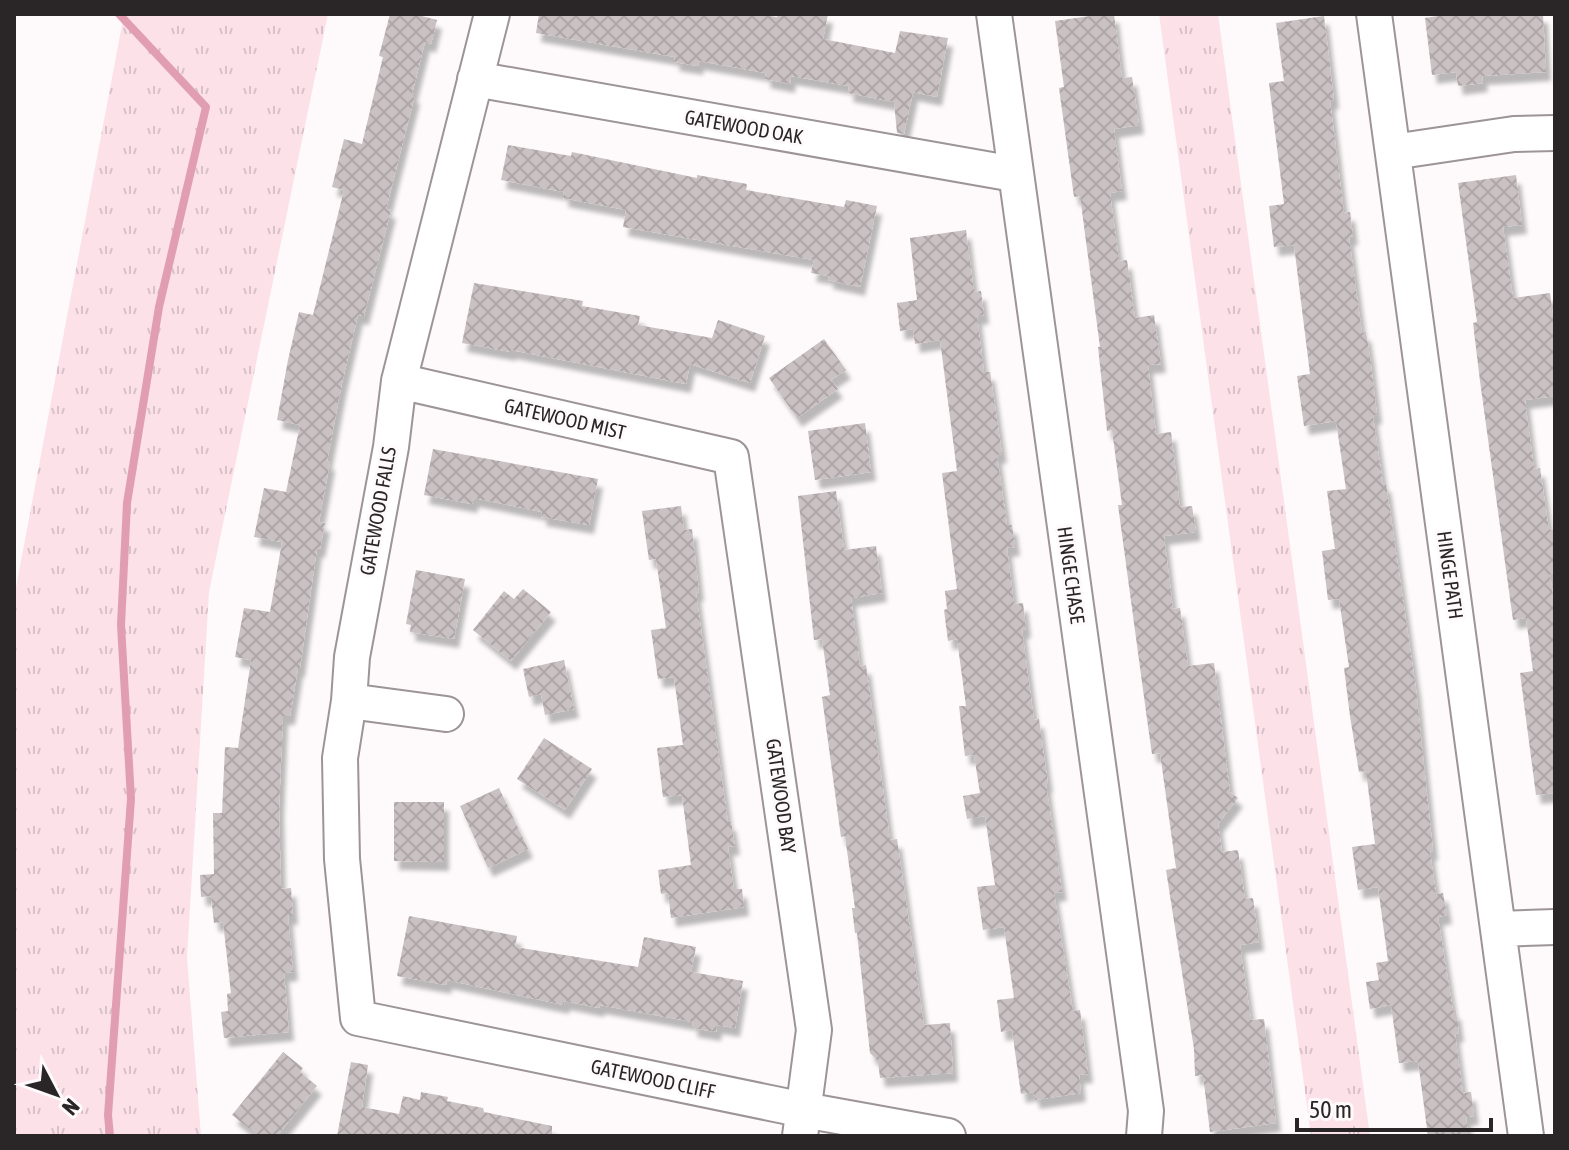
<svg xmlns="http://www.w3.org/2000/svg" width="1569" height="1150" viewBox="0 0 1569 1150" font-family="'Asap Condensed',sans-serif">
  <defs>
    <pattern id="grass-tufts" width="24" height="20" patternUnits="userSpaceOnUse" patternTransform="scale(2)"><rect width="24" height="20" fill="#fce1e9"/><path d="M3 7l-1-3M5 7V3M7 7l1-3M15 17l-1-3M17 17v-4M19 17l1-3" fill="none" stroke="#d8c1c8"/></pattern>
    <pattern id="building-cross-hatch" width="8" height="8" patternUnits="userSpaceOnUse" patternTransform="scale(2)"><rect width="8" height="8" fill="#cac1c3"/><path d="M0 0l8 8M0 8l8-8" fill="none" stroke="#aea6a8"/></pattern>
    <filter id="shadow"><feDropShadow dx="5" dy="9" stdDeviation="2" flood-color="#0004"/></filter>
  </defs>
  <rect width="100%" height="100%" fill="#fefafb"/>
  <path fill="url(#grass-tufts)" d="M 124,14 L 328,14 L 209,592 L 187,957 L 201,1136 L 14,1136 L 14,598 Z
    M 1159,14 L 1218,14 L 1370,1136 L 1311,1136 Z"/>
  <g fill="none" stroke-linecap="round" stroke-linejoin="round">
    <path stroke="#e19eb3" stroke-width="8" d="M 110,1136 L 108,1115 L 131,799 L 121,625 L 127,503 L 159,307 L 206,107 L 119,14"/>
  </g>
  <path fill="url(#building-cross-hatch)" filter="url(#shadow)" d="M 390,14 L 414,14 L 437,20 L 431,44 L 425,42 L 412,94 L 415,95 L 386,209 L 391,210 L 364,316 L 358,315 L 342,383 L 327,461 L 330,462 L 319,522 L 325,523 L 320,549 L 317,548 L 300,668 L 298,668 L 290,716 L 283,716 L 279,809 L 281,889 L 291,888 L 293,916 L 288,916 L 293,972 L 284,973 L 289,1032 L 224,1038 L 221,1012 L 228,1011 L 227,994 L 231,993 L 223,922 L 214,923 L 211,896 L 201,897 L 200,875 L 214,874 L 213,813 L 222,813 L 225,747 L 238,748 L 251,660 L 235,657 L 244,608 L 270,612 L 282,542 L 254,537 L 264,488 L 286,492 L 300,425 L 277,420 L 288,360 L 299,312 L 313,315 L 344,190 L 332,187 L 344,139 L 362,144 L 383,57 L 379,56 Z
    M 539,14 L 758,14 L 777,17 L 778,14 L 828,14 L 823,39 L 895,53 L 900,31 L 948,38 L 937,97 L 913,92 L 904,134 L 897,133 L 894,102 L 848,93 L 849,86 L 791,76 L 790,84 L 765,79 L 766,73 L 699,61 L 698,66 L 674,62 L 675,57 L 536,33 Z
    M 1104,14 L 1114,14 L 1122,78 L 1132,77 L 1139,125 L 1114,129 L 1122,191 L 1110,193 L 1119,261 L 1127,260 L 1135,318 L 1154,315 L 1161,364 L 1148,365 L 1156,434 L 1171,432 L 1180,507 L 1192,506 L 1196,532 L 1164,536 L 1173,609 L 1180,608 L 1188,666 L 1214,663 L 1230,792 L 1238,798 L 1218,824 L 1222,852 L 1238,850 L 1245,899 L 1253,898 L 1259,942 L 1240,945 L 1251,1020 L 1264,1019 L 1276,1123 L 1210,1132 L 1203,1075 L 1195,1076 L 1194,1049 L 1166,870 L 1176,868 L 1160,753 L 1152,754 L 1147,719 L 1118,505 L 1122,505 L 1112,430 L 1107,431 L 1098,347 L 1100,347 L 1080,196 L 1074,197 L 1059,88 L 1064,87 L 1055,21 Z
    M 1451,14 L 1543,14 L 1546,72 L 1482,76 L 1483,83 L 1458,86 L 1456,72 L 1432,75 L 1425,18 Z
    M 1324,16 L 1334,100 L 1330,101 L 1344,213 L 1350,212 L 1353,236 L 1349,237 L 1362,333 L 1366,332 L 1370,357 L 1377,415 L 1373,416 L 1383,484 L 1386,483 L 1416,689 L 1433,851 L 1430,852 L 1436,894 L 1443,893 L 1447,915 L 1438,917 L 1453,1011 L 1456,1011 L 1459,1033 L 1455,1034 L 1463,1093 L 1471,1092 L 1474,1116 L 1466,1117 L 1468,1136 L 1428,1136 L 1418,1061 L 1399,1063 L 1391,1005 L 1370,1009 L 1366,982 L 1379,980 L 1376,963 L 1388,961 L 1378,887 L 1358,890 L 1352,847 L 1375,844 L 1366,771 L 1359,772 L 1350,716 L 1344,668 L 1349,667 L 1339,599 L 1328,600 L 1322,551 L 1335,549 L 1327,491 L 1346,489 L 1336,421 L 1304,426 L 1297,376 L 1310,374 L 1294,245 L 1274,247 L 1269,206 L 1284,204 L 1269,83 L 1284,81 L 1276,23 Z
    M 508,145 L 571,156 L 572,152 L 697,178 L 697,175 L 747,184 L 746,190 L 844,207 L 846,200 L 877,206 L 860,287 L 828,280 L 829,276 L 811,273 L 814,260 L 623,227 L 626,210 L 563,198 L 564,192 L 501,180 Z
    M 1516,175 L 1522,225 L 1503,227 L 1513,298 L 1550,293 L 1555,332 L 1555,396 L 1525,400 L 1534,469 L 1540,468 L 1549,530 L 1555,530 L 1555,573 L 1550,574 L 1555,610 L 1555,793 L 1536,795 L 1520,673 L 1533,671 L 1526,618 L 1513,620 L 1480,381 L 1473,323 L 1477,322 L 1458,183 Z
    M 966,230 L 974,292 L 981,291 L 984,315 L 977,316 L 984,372 L 990,372 L 1002,454 L 997,455 L 1007,525 L 1012,525 L 1015,547 L 1007,548 L 1014,604 L 1023,603 L 1026,629 L 1022,630 L 1034,720 L 1039,719 L 1048,784 L 1046,784 L 1062,892 L 1054,893 L 1073,1011 L 1080,1010 L 1088,1074 L 1079,1075 L 1081,1093 L 1035,1100 L 1033,1092 L 1021,1094 L 1012,1030 L 1001,1032 L 997,1000 L 1014,998 L 1004,927 L 983,930 L 977,887 L 995,885 L 985,816 L 967,819 L 963,796 L 980,793 L 974,755 L 965,756 L 959,706 L 966,706 L 957,639 L 948,641 L 944,610 L 947,609 L 945,591 L 957,589 L 942,473 L 957,471 L 940,340 L 915,344 L 913,329 L 900,331 L 897,303 L 917,300 L 910,238 Z
    M 474,283 L 583,301 L 582,306 L 640,316 L 638,325 L 712,338 L 718,320 L 765,336 L 750,383 L 690,364 L 686,384 L 511,350 L 511,352 L 462,343 Z
    M 824,339 L 846,370 L 831,380 L 838,389 L 797,418 L 769,378 Z
    M 865,423 L 871,472 L 815,480 L 808,431 Z
    M 433,449 L 598,479 L 589,525 L 541,517 L 542,512 L 474,498 L 472,504 L 424,495 Z
    M 836,491 L 844,550 L 876,546 L 882,593 L 851,598 L 860,666 L 866,665 L 890,840 L 897,839 L 924,1025 L 950,1023 L 953,1073 L 880,1078 L 878,1061 L 870,1053 L 857,933 L 855,933 L 852,908 L 855,908 L 845,836 L 841,837 L 822,697 L 830,695 L 822,639 L 814,640 L 798,496 Z
    M 681,506 L 684,530 L 692,529 L 699,592 L 696,593 L 728,822 L 731,822 L 735,846 L 728,847 L 734,889 L 742,889 L 744,907 L 671,918 L 668,893 L 661,894 L 658,870 L 691,865 L 682,795 L 663,797 L 657,748 L 683,745 L 674,677 L 658,679 L 651,630 L 666,628 L 656,559 L 649,560 L 642,511 Z
    M 416,570 L 465,579 L 454,639 L 410,632 L 411,625 L 406,624 Z
    M 523,589 L 551,612 L 511,661 L 473,630 L 504,591 L 514,599 Z
    M 564,660 L 574,709 L 545,715 L 541,694 L 529,697 L 523,669 Z
    M 544,738 L 592,769 L 565,810 L 517,779 Z
    M 499,788 L 528,849 L 488,868 L 460,806 Z
    M 394,802 L 444,802 L 444,862 L 394,861 Z
    M 409,916 L 517,936 L 515,947 L 638,967 L 644,937 L 696,947 L 691,972 L 743,981 L 735,1028 L 717,1025 L 716,1032 L 692,1028 L 693,1022 L 600,1005 L 599,1008 L 565,1001 L 564,1005 L 447,980 L 446,985 L 397,976 Z
    M 283,1052 L 303,1068 L 300,1072 L 317,1086 L 277,1136 L 258,1136 L 232,1115 Z
    M 351,1062 L 368,1065 L 362,1107 L 399,1114 L 403,1096 L 420,1100 L 421,1092 L 448,1097 L 447,1101 L 483,1108 L 484,1112 L 552,1126 L 552,1136 L 337,1136 Z"/>
  <g fill="none" stroke-linecap="round" stroke-linejoin="round">
    <defs>
      <path id="minor" d="M 492,14 L 399,381 L 391,447 L 352,657 L 349,701 L 340,758 L 342,859 L 358,1018 L 804,1110 L 948,1136
        M 994,14 L 1146,1111 L 1144,1136
        M 1374,14 L 1526,1136
        M 475,79 L 1014,174
        M 1393,152 L 1514,134 L 1555,133
        M 399,381 L 731,457 L 814,1030 L 800,1136
        M 349,701 L 446,714
        M 1498,929 L 1555,927"/>
    </defs>
    <use href="#minor" stroke="#9d9497" stroke-width="38"/>
    <use href="#minor" stroke="#fff" stroke-width="34"/>
  </g>
  <g text-anchor="middle" stroke-width="6" stroke-linejoin="round" paint-order="stroke">
    <g font-size="20" fill="#2a2627" stroke="#fefafb">
      <text transform="translate(744 127) rotate(10)" y="7">GATEWOOD OAK</text>
      <text transform="translate(565 419) rotate(13)" y="7">GATEWOOD MIST</text>
      <text transform="translate(378 511) rotate(-80)" y="7">GATEWOOD FALLS</text>
      <text transform="translate(1071 575) rotate(82)" y="7">HINGE CHASE</text>
      <text transform="translate(1450 575) rotate(82)" y="7">HINGE PATH</text>
      <text transform="translate(781 796) rotate(82)" y="7">GATEWOOD BAY</text>
      <text transform="translate(653 1079) rotate(12)" y="7">GATEWOOD CLIFF</text>
    </g>
  </g>
  <rect width="1569" height="1150" fill="none" stroke="#2a2627" stroke-width="32"/>
  <g transform="translate(56 1094) rotate(131)" stroke="#fefafb" stroke-width="6" paint-order="stroke">
  <path d="M0-6L14 30L0 20L-14 30Z" fill="#2a2627"/>
  <text y="-12" font-size="22" font-weight="bold" text-anchor="middle" fill="#2a2627">N</text>
  </g>
  <path d="M1297 1118v12h194v-12" fill="none" stroke="#2a2627" stroke-width="4"/>
  <text x="1309" y="1118" font-size="24" fill="#2a2627" stroke="#fefafb" stroke-width="6" paint-order="stroke">50 m</text>
</svg>
